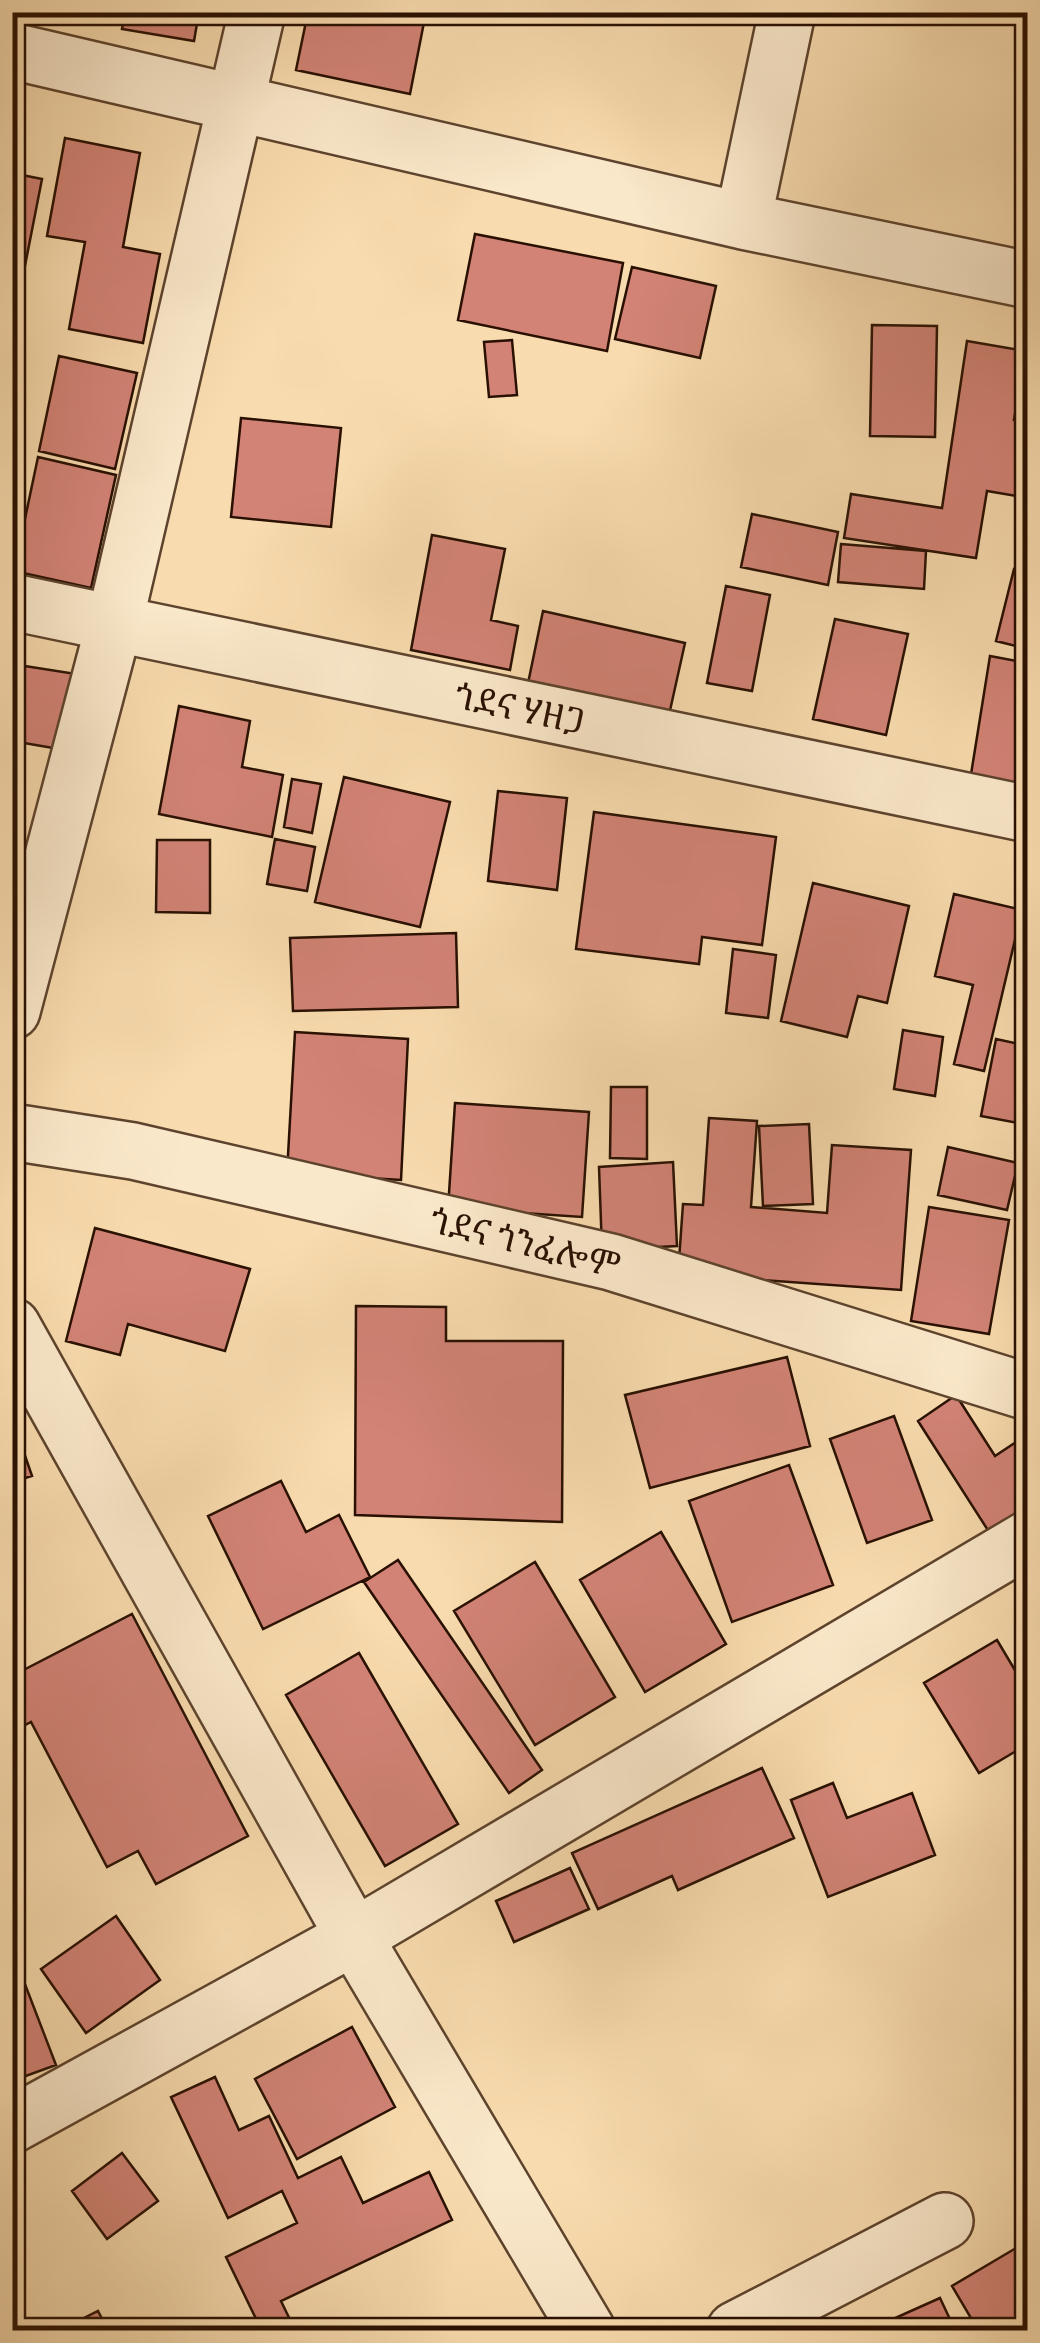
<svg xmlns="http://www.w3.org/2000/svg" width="1040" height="2343" viewBox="0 0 1040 2343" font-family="'IM FELL DW Pica','Noto Serif Ethiopic',serif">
  <rect width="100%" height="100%" fill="#f8dbae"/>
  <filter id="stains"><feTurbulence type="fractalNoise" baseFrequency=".002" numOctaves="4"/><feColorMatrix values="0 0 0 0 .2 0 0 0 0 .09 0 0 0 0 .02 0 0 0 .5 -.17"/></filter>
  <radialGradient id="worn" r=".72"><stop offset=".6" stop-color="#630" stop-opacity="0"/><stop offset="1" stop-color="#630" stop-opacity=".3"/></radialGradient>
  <path fill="#d28376" stroke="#291002" stroke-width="2.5" d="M 125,12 L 199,12 L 194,41 L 122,29 Z
    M 308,12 L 426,12 L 410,94 L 296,70 Z
    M 995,12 L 1028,12 L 1028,23 L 994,18 Z
    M 65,138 L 140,153 L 123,247 L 160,254 L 143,343 L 69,329 L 85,242 L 47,236 Z
    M 12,173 L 42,179 L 12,332 Z
    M 475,234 L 623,263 L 607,351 L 458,320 Z
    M 632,267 L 716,286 L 700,358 L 615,339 Z
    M 872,325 L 937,326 L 935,437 L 870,436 Z
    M 512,340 L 517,395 L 489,397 L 484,342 Z
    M 967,341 L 1025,351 L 1014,420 L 1028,422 L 1028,498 L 987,491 L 976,558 L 844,538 L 851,494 L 942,508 Z
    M 59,356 L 137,373 L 115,469 L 39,451 Z
    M 241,418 L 341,428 L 331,527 L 231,517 Z
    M 38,457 L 116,475 L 91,588 L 14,571 Z
    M 752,514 L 838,532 L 828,585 L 741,567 Z
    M 432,535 L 505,549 L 491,620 L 518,626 L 510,670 L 411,650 Z
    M 841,544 L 926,551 L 924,589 L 838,582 Z
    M 1014,569 L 1028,572 L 1028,649 L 996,641 Z
    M 726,586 L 770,595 L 752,691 L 707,683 Z
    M 543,611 L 685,643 L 667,724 L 526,693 Z
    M 835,619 L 908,634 L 886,735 L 813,719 Z
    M 990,656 L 1028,663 L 1028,803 L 968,793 Z
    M 12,664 L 76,674 L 65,750 L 12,741 Z
    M 179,706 L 250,721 L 242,767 L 283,775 L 272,837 L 159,814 Z
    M 344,777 L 450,802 L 420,927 L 315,902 Z
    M 292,779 L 321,784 L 312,833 L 284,827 Z
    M 498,791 L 567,798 L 557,890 L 488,881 Z
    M 594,812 L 776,837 L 762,945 L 702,937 L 699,964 L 576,949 Z
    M 275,839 L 315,847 L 307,891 L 267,884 Z
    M 157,840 L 210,840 L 210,913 L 156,912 Z
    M 813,883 L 909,906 L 887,1003 L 858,996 L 847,1037 L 781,1021 Z
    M 954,894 L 1022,910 L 984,1071 L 954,1064 L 973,985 L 935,976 Z
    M 456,933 L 458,1007 L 293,1011 L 290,938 Z
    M 733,949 L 776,955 L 768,1018 L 726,1013 Z
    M 903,1030 L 943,1037 L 935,1096 L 894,1089 Z
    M 295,1032 L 408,1039 L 401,1180 L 287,1173 Z
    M 996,1039 L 1028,1046 L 1028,1125 L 981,1116 Z
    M 611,1087 L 647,1087 L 647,1159 L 610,1158 Z
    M 455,1103 L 589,1112 L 582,1217 L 448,1208 Z
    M 709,1118 L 757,1121 L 751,1207 L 827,1213 L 832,1145 L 911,1150 L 901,1290 L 678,1274 L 683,1204 L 703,1205 Z
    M 809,1124 L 813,1204 L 763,1206 L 759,1126 Z
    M 948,1147 L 1018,1163 L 1007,1210 L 938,1195 Z
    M 673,1162 L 677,1246 L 602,1250 L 599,1167 Z
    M 929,1207 L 1009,1220 L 989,1334 L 911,1321 Z
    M 95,1228 L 250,1269 L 225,1351 L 128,1324 L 120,1355 L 66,1341 Z
    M 356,1306 L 446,1307 L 446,1341 L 563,1341 L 562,1522 L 355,1515 Z
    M 787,1357 L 810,1446 L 650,1488 L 625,1395 Z
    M 956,1395 L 995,1456 L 1028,1434 L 1028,1511 L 991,1535 L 918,1421 Z
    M 894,1416 L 932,1520 L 867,1543 L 830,1439 Z
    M 21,1444 L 32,1476 L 12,1482 L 12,1447 Z
    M 789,1465 L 833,1585 L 732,1622 L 689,1501 Z
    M 281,1481 L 306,1532 L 339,1515 L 370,1577 L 263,1629 L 208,1516 Z
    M 661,1532 L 726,1644 L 645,1692 L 580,1580 Z
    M 398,1560 L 542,1770 L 509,1793 L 364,1582 Z
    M 535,1562 L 615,1697 L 535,1745 L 454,1611 Z
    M 132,1614 L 248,1836 L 156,1884 L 138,1851 L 107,1867 L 31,1722 L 12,1732 L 12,1676 Z
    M 997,1640 L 1028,1692 L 1028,1744 L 979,1773 L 924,1683 Z
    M 359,1653 L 458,1824 L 385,1866 L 286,1695 Z
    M 762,1768 L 794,1838 L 678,1890 L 672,1876 L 598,1909 L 572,1853 Z
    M 833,1783 L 847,1818 L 912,1793 L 935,1855 L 828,1897 L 791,1800 Z
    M 570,1868 L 589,1909 L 514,1942 L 496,1901 Z
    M 116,1916 L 160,1980 L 86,2033 L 41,1969 Z
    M 18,1966 L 56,2065 L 12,2081 L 12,1968 Z
    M 352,2027 L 395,2107 L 297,2159 L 255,2079 Z
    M 215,2077 L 239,2130 L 269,2116 L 298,2178 L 341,2157 L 363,2203 L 429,2172 L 452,2220 L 281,2301 L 295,2330 L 253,2330 L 260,2327 L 226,2257 L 297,2223 L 282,2191 L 228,2218 L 171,2097 Z
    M 122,2153 L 158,2201 L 107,2239 L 72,2191 Z
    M 1028,2241 L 1028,2327 L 978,2330 L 952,2286 Z
    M 940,2298 L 955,2330 L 877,2330 L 875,2327 Z
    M 98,2311 L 108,2330 L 60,2330 Z"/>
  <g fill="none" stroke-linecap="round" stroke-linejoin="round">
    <defs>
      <path id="minor" d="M 12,51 L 743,221 L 1028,280
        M 743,221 L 787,12
        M 12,602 L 1028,814
        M 12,1011 L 114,625 L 257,12
        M 12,1132 L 133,1151 L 611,1262 L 1028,1392
        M 12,1326 L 354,1937 L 587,2330
        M 12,2125 L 354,1937 L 1028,1539
        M 735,2330 L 945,2221"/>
    </defs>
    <use href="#minor" stroke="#5d432d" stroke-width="60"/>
    <use href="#minor" stroke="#fae8ca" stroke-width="55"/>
  </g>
  <g text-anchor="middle" stroke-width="9" stroke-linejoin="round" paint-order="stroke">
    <g font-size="35" fill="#291002" stroke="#fae8ca">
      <text transform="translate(520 709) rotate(12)" y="12">ጎደና ሃዘጋ</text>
      <text transform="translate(525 1243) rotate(14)" y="12">ጎደና ጎንፈሎም</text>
    </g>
  </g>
  <rect width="1040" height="2343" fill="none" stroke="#f8dbae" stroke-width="50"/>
  <rect x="15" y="15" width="1010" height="2313" fill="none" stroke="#291002" stroke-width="5"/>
  <rect x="25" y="25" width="990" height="2293" fill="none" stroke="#291002" stroke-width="2.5"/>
  <rect width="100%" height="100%" filter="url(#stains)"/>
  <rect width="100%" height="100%" fill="url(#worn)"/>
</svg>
